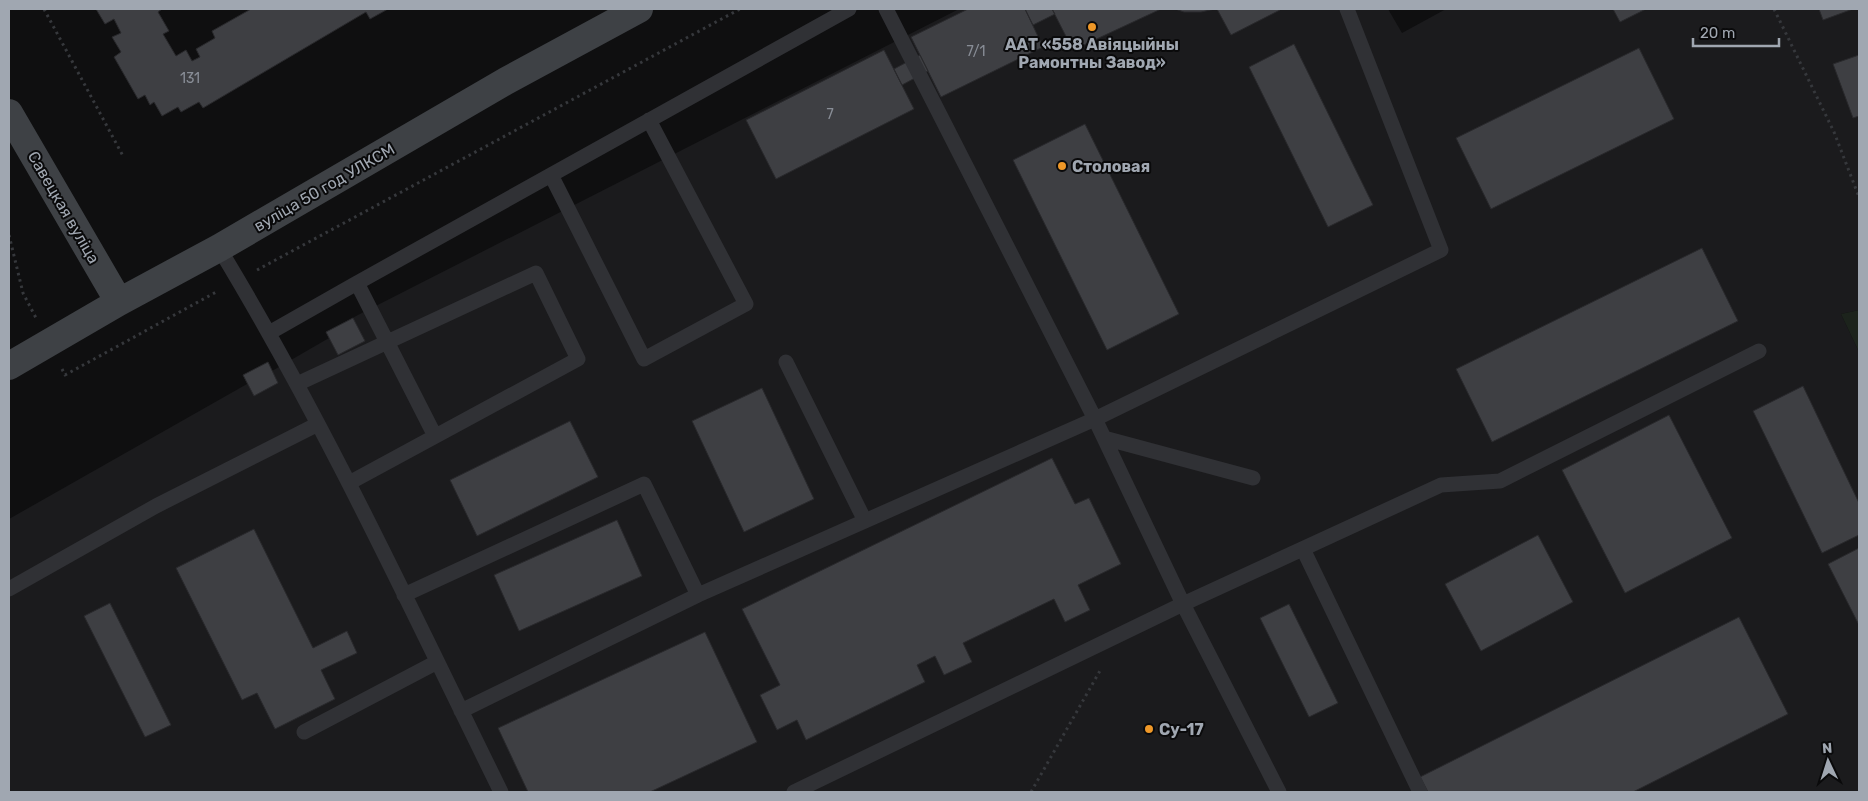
<svg xmlns="http://www.w3.org/2000/svg" width="1868" height="801" viewBox="0 0 1868 801" font-family="Rubik,sans-serif">
  <rect width="100%" height="100%" fill="#0f0f10"/>
  <path fill="#1b1b1d" d="M 959,9 L 1388,9 L 1402,33 L 1446,9 L 1859,9 L 1859,310 L 1841,314 L 1859,352 L 1859,792 L 9,792 L 9,519 L 247,384 L 243,375 L 268,362 L 272,371 L 329,338 L 326,332 L 358,315 Z"/>
  <path fill="#1c231c" d="M 1859,310 L 1859,352 L 1841,314 Z"/>
  <path fill="#3e3f43" stroke="#29292c" d="M 96,9 L 162,9 L 158,12 L 169,31 L 163,34 L 176,56 L 186,50 L 192,61 L 200,57 L 196,49 L 215,38 L 212,31 L 251,9 L 388,9 L 370,19 L 366,12 L 203,108 L 199,102 L 181,112 L 178,107 L 162,116 L 154,102 L 150,105 L 145,95 L 138,99 L 114,57 L 121,52 L 112,37 L 121,33 L 114,19 L 105,24 Z
    M 968,9 L 1025,9 L 1043,47 L 941,97 L 911,37 Z
    M 1025,9 L 1052,9 L 1055,14 L 1033,25 Z
    M 1052,9 L 1161,9 L 1073,50 Z
    M 1175,9 L 1215,9 L 1201,12 L 1184,12 Z
    M 1217,9 L 1279,9 L 1280,10 L 1231,35 Z
    M 1613,9 L 1646,9 L 1620,22 Z
    M 1819,9 L 1853,9 L 1823,20 Z
    M 1294,44 L 1373,205 L 1328,227 L 1249,67 Z
    M 1639,48 L 1674,119 L 1491,209 L 1456,138 Z
    M 884,50 L 914,109 L 776,179 L 746,120 Z
    M 920,55 L 928,71 L 902,85 L 894,69 Z
    M 1859,55 L 1859,116 L 1853,118 L 1833,64 Z
    M 1085,124 L 1179,314 L 1107,350 L 1013,160 Z
    M 1702,248 L 1738,321 L 1492,442 L 1456,369 Z
    M 353,318 L 365,341 L 338,355 L 326,332 Z
    M 268,362 L 278,383 L 254,396 L 243,375 Z
    M 1803,386 L 1859,503 L 1859,535 L 1822,553 L 1753,411 Z
    M 762,388 L 814,499 L 744,532 L 692,421 Z
    M 1669,415 L 1732,538 L 1625,593 L 1562,470 Z
    M 570,421 L 598,477 L 477,536 L 450,480 Z
    M 1052,458 L 1075,504 L 1089,498 L 1121,564 L 1078,585 L 1090,610 L 1065,622 L 1054,599 L 963,643 L 972,662 L 944,675 L 935,656 L 917,665 L 925,682 L 806,740 L 797,720 L 777,730 L 760,695 L 780,685 L 742,609 Z
    M 617,520 L 642,576 L 519,631 L 494,575 Z
    M 254,529 L 313,648 L 347,631 L 357,653 L 321,670 L 335,699 L 275,729 L 257,693 L 242,700 L 176,568 Z
    M 1538,535 L 1573,602 L 1481,651 L 1445,584 Z
    M 1859,548 L 1859,625 L 1828,564 Z
    M 110,603 L 171,725 L 145,737 L 84,616 Z
    M 1289,604 L 1338,703 L 1309,717 L 1260,618 Z
    M 1739,617 L 1788,714 L 1633,792 L 1428,792 L 1420,777 Z
    M 705,632 L 757,742 L 650,792 L 528,792 L 498,728 Z"/>
  <g fill="none" stroke-linecap="round" stroke-linejoin="round">
    <path stroke="#36383c" stroke-width="3" stroke-dasharray="2.5 4" stroke-linecap="butt" d="M 44,9 L 123,156
      M 1774,9 L 1834,132 L 1859,197
      M 9,235 L 23,293 L 36,318
      M 257,270 L 740,9
      M 62,369 L 65,375 L 218,291
      M 1031,792 L 1101,669"/>
    <path stroke="#303135" stroke-width="15" d="M 551,175 L 644,359 L 746,304 L 649,120
      M 219,248 C 325,423 411,609 501,792
      M 357,283 L 849,9
      M 269,333 L 357,283 L 435,436
      M 786,362 L 865,521
      M 297,384 L 536,273 L 578,359 L 349,483
      M 1104,438 L 1253,478
      M 1303,549 L 1420,792
      M 9,589 L 156,506 L 318,424
      M 404,595 L 644,484 L 698,595 L 461,711
      M 698,595 L 1095,419 L 1441,250 L 1347,9
      M 304,732 L 437,662
      M 794,792 L 1183,604 L 1095,419 L 886,9
      M 1279,792 L 1183,604 L 1441,485 L 1500,481 L 1759,351"/>
    <path stroke="#3e4145" stroke-width="28" d="M 9,113 L 119,302
      M 9,366 L 119,302 L 219,248 L 506,81 L 639,9"/>
  </g>
  <g fill="#ef9828" stroke="#0a0a0b" stroke-width="2">
    <circle cx="1092" cy="27" r="5"/>
    <circle cx="1062" cy="166" r="5"/>
    <circle cx="1149" cy="729" r="5"/>
  </g>
  <g text-anchor="middle" stroke-width="4" stroke-linejoin="round" paint-order="stroke">
    <g font-size="14" fill="#888d96">
      <text x="976" y="56">7/1</text>
      <text x="190" y="83">131</text>
      <text x="830" y="119">7</text>
    </g>
    <g font-size="16" font-weight="bold" fill="#a0a7b1" stroke="#0a0a0b" text-anchor="start">
      <text x="1092" y="50" text-anchor="middle">ААТ «558 Авіяцыйны<tspan x="1092" dy="18">Рамонтны Завод»</tspan></text>
      <text x="1072" y="172">Столовая</text>
      <text x="1159" y="735">Су-17</text>
    </g>
    <g font-size="16" fill="#a0a7b1" stroke="#0a0a0b">
      <text transform="translate(324 187) rotate(-30)" y="6">вуліца 50 год УЛКСМ</text>
      <text transform="translate(64 207) rotate(60)" y="6">Савецкая вуліца</text>
    </g>
  </g>
  <rect width="1868" height="801" fill="none" stroke="#a0a7b1" stroke-width="20"/>
  <g transform="translate(1828 761) rotate(356)" stroke="#0a0a0b" stroke-width="4" paint-order="stroke">
  <path d="M0-4L9 19L0 12L-9 19Z" fill="#a0a7b1"/>
  <text y="-8" font-size="14" font-weight="bold" text-anchor="middle" fill="#a0a7b1">N</text>
  </g>
  <path d="M1693 38v8h86v-8" fill="none" stroke="#a0a7b1" stroke-width="2.5"/>
  <text x="1700" y="38" font-size="15" fill="#a0a7b1" stroke="#0a0a0b" stroke-width="4" paint-order="stroke">20 m</text>
</svg>
